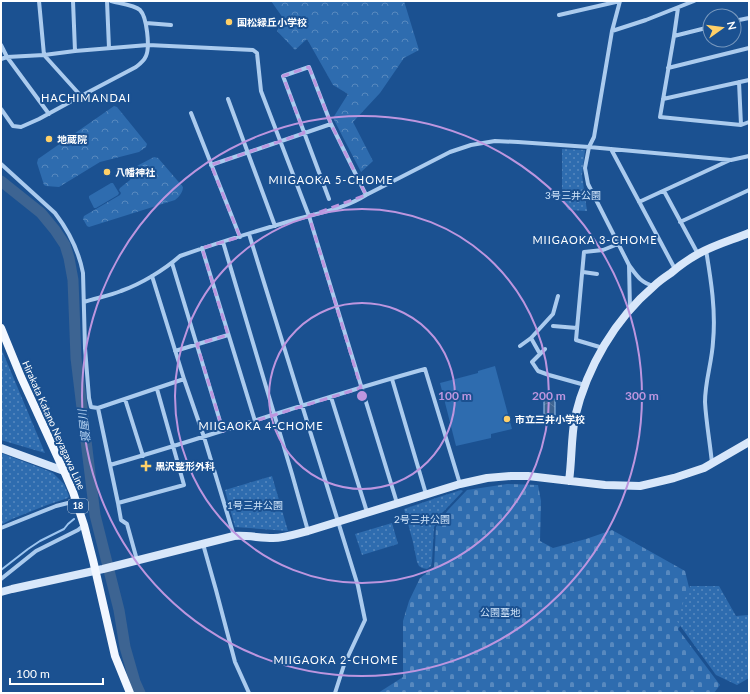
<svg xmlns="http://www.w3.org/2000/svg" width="750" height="694" viewBox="0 0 750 694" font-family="Lato,'Noto Sans JP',sans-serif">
  <defs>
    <pattern id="forest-crowns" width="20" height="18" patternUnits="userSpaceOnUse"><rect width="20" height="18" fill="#2e6caf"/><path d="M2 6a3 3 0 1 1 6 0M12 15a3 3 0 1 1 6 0" fill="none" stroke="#5889bf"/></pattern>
    <pattern id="cemetery-stones" width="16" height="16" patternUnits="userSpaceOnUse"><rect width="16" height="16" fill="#2e6caf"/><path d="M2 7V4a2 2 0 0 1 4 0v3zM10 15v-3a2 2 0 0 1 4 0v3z" fill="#5889bf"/></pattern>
    <pattern id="park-dots" width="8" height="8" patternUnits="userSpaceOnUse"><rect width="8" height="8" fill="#2e6caf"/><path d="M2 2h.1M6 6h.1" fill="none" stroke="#5889bf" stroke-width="1.8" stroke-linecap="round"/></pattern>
    <pattern id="water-waves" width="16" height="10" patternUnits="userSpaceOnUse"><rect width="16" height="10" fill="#3d6492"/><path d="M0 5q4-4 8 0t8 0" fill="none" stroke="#5a7ba2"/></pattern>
  </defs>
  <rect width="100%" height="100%" fill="#1b5191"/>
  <path fill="url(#forest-crowns)" d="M 271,1 L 404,1 L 419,50 L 404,58 L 380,93 L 353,122 L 373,161 L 361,172 L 333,118 L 348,94 L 333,85 L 307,39 L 295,50 L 277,31 L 283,18 Z
    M 114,106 L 117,107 L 147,144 L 146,147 L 139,152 L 100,162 L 59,187 L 46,186 L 44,185 L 37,163 L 38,159 Z
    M 154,157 L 158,158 L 183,187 C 183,192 179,197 175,200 L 89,227 L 87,226 L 83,219 L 84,216 L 120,195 L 121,193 L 119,190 L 120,188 L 130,180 L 135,167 Z"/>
  <path fill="url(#cemetery-stones)" d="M 507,484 L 538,485 L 541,501 L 540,541 L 553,548 L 586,539 L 612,530 L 685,571 L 694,608 L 678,629 L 720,685 L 714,693 L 378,693 L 403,677 L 403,621 L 409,601 L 420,578 L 434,567 L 436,527 L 448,510 L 467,490 Z"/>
  <path fill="url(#park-dots)" d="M 562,149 L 585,150 L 582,175 L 587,211 L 568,210 L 562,197 Z
    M 1,348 L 45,453 L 1,440 Z
    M 1,453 L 46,470 L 53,473 L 64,484 L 69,496 L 68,498 L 47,505 L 12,519 L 1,525 Z
    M 272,476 L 288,531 L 235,527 L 225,490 Z
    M 461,490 L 463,491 L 446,509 L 442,513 L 440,516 L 440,519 L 434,527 L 432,561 L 431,566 L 427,569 L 422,568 L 419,566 L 417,562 L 413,542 L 404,509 L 439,497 Z
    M 392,523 L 398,544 L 362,555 L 355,534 Z
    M 690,586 L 719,586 L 736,616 L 749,615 L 749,678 L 737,685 L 716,675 L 676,620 Z"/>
  <path fill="#2e6caf" d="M 111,183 L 113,183 L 119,193 L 118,195 L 96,208 L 94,208 L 89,198 L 89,196 Z
    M 495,366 L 512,429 L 491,434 L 491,438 L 456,446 L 440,383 L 478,373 L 478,371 Z"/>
  <path fill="url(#water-waves)" stroke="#9ec6f0" d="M 544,399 L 555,399 L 555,423 L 544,423 Z"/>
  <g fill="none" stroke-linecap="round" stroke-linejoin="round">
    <path stroke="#9ec6f0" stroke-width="2" d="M 1,570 L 28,549 L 40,541 L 64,529 L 68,524 L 74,519"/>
    <path stroke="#3d6492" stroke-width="11" d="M 1,181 L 41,213 L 55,230 L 65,245 L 69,258 L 73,280 L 76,358 L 95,515 L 119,610 L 125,647 L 135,682 L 140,693"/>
    <path stroke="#abcbee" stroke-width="4" d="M 39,1 L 44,55 L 81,96
      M 73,1 L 75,51
      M 107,1 L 109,48
      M 620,1 L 612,31 L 594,137 L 589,147 L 585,168 L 588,184 L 629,265 L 630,309
      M 678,8 L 674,36 L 660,117 L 741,125 L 749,122
      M 559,15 L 620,1
      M 734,21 L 749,18
      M 146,23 L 171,25
      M 612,31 L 646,20 L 694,1
      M 674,36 L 710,27
      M 1,45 L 7,57 L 49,114
      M 1,59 L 7,57 L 44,55 L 75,51 L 148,45 L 253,50 L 257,53 L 261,91 L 309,216 L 397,503
      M 668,68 L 749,48
      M 739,82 L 741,125
      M 228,99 L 275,226
      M 663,99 L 749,80
      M 1,109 L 13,126 L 21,127 L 39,119 L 81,96 L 136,67 C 140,64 144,61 146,56 C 150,47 147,17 140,10 C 135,5 118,3 111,1
      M 191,113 L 240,237
      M 611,149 L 675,269
      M 1,164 L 55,213 C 68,230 79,252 83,273 L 85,348 L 89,398 L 91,407 L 98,408 L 118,503 L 121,520 L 127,524 L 137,560
      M 211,165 L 331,124
      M 664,191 L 698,254
      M 329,199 L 283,76 L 309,67 L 331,124 L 366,195
      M 639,202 L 730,160
      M 680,222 L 749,190
      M 249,234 L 358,586 L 365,620 L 344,665 L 335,693
      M 223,242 L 292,474 L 308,531
      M 202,248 L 255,421
      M 706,250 C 711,280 716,311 713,342 C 712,362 705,381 705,402 C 706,421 710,443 712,463
      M 172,263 L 223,431
      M 629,265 C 637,276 640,282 654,286
      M 583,272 L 597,274
      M 152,276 L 184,379 L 204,437 L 234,536
      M 84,302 C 96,298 109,296 121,291 C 141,284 164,270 180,256 C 217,243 256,231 294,220 C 318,213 344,209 366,195 L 450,152 L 471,145 L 495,141 L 518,142 L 589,147 L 731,160 L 749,156
      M 553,326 L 577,328
      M 531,338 L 540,354
      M 520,346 L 531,338 L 553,314 L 558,296
      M 603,348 L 576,340 L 584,252 L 603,250 L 618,244
      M 545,349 L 532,362 L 538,371 L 549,375 L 585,385
      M 175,351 L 228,335
      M 392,379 L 426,494
      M 331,397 L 367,512
      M 125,399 L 143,456
      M 98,408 L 184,379
      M 110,465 C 215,435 319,398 425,369 L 460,484
      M 118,503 L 184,485 L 157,389
      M 1,528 L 56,506 L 76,501
      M 203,544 L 216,590 L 235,662 L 249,693
      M 1,579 L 36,551 L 78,530 L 84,525"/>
    <path stroke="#d8e7fa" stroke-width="8" d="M 1,448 L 64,471
      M 569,481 C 572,460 571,438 575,417 C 587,367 615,319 654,286 C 659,281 665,277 671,273 C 679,266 689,259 698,254 C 714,245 732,240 749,233
      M 1,592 L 12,589 L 103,569 L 234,536 C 247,535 260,538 273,538 C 285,538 296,534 308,531 L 460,484 L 487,478 L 511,476 L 528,476 L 605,485 L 640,486 L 653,483 L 674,478 L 704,468 L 749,442"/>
    <path stroke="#f2f7ff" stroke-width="8" d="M 1,328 L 21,377 L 64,471 L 73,492 L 84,525 L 93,560 L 115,656 L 130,693"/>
  </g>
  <path fill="none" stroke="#bd96df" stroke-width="3" stroke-dasharray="8 5" stroke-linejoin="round" d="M 309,67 L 331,124 L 366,195 L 309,216 L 361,388 L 223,431 L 197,344 L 228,335 L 202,248 L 240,237 L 211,165 L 304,133 L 283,76 Z"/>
  <g fill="none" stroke="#bd96df" stroke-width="2">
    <circle cx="362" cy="396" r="93"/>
    <circle cx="362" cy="396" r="187"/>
    <circle cx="362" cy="396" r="280"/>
  </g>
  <g fill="#ffd068" stroke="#1b5191" stroke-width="1.5">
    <circle cx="229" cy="22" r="4"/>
    <circle cx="49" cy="139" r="4"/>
    <circle cx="107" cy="172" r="4"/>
    <circle cx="507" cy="419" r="4"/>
    <path d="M144 460h4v4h4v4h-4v4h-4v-4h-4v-4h4z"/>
  </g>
  <g text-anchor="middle" stroke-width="4" stroke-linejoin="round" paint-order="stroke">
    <rect fill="#1b5191" stroke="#bbcbde" stroke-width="1" x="68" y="499" width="20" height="14" rx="3"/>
    <g font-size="9" font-weight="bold" fill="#fff">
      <text x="78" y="509">18</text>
    </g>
    <g font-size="10" font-weight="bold" fill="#fff" stroke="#1b5191" text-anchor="start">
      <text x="237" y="26">国松緑丘小学校</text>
      <text x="57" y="143">地蔵院</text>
      <text x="115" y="176">八幡神社</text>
      <text x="515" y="423">市立三井小学校</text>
      <text x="155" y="470">黒沢整形外科</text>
    </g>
    <g font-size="10" fill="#d1e5fa" stroke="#1b5191">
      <text x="573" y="199">3号三井公園</text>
      <text x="255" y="509">1号三井公園</text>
      <text x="422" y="523">2号三井公園</text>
      <text x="500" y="616">公園墓地</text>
    </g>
    <g font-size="10" fill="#fff" stroke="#1b5191">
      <text transform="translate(54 425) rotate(66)" y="4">Hirakata Katano Neyagawa Line</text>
    </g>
    <g font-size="11" letter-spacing="1" fill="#fff" stroke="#1b5191">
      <text x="86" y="102">HACHIMANDAI</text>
      <text x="331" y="184">MIIGAOKA 5-CHOME</text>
      <text x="595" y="244">MIIGAOKA 3-CHOME</text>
      <text x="261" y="430">MIIGAOKA 4-CHOME</text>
      <text x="336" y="664">MIIGAOKA 2-CHOME</text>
    </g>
    <g font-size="11" font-style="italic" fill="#b7d5f5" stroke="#1b5191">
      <text transform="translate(84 426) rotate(-97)" y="4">寝屋川</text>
    </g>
  </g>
  <circle cx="362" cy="396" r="6" fill="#bd96df" stroke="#1b5191" stroke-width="2"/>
  <g font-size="12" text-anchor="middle" font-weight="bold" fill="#bd96df" stroke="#1b5191" stroke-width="4" stroke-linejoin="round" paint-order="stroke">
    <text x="455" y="400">100 m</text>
    <text x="549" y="400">200 m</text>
    <text x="642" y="400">300 m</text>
  </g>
  <rect width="750" height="694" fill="none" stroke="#ffffff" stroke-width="4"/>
  <g transform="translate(722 28) rotate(76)"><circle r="19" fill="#1b5191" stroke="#7697bd"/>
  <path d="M0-3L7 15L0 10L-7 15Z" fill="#ffd068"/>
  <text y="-6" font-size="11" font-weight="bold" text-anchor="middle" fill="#ffffff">N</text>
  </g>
  <path d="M10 678v6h93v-6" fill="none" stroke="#ffffff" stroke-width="2"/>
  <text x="16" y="678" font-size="12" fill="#ffffff" stroke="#1b5191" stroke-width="3" paint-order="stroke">100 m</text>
</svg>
